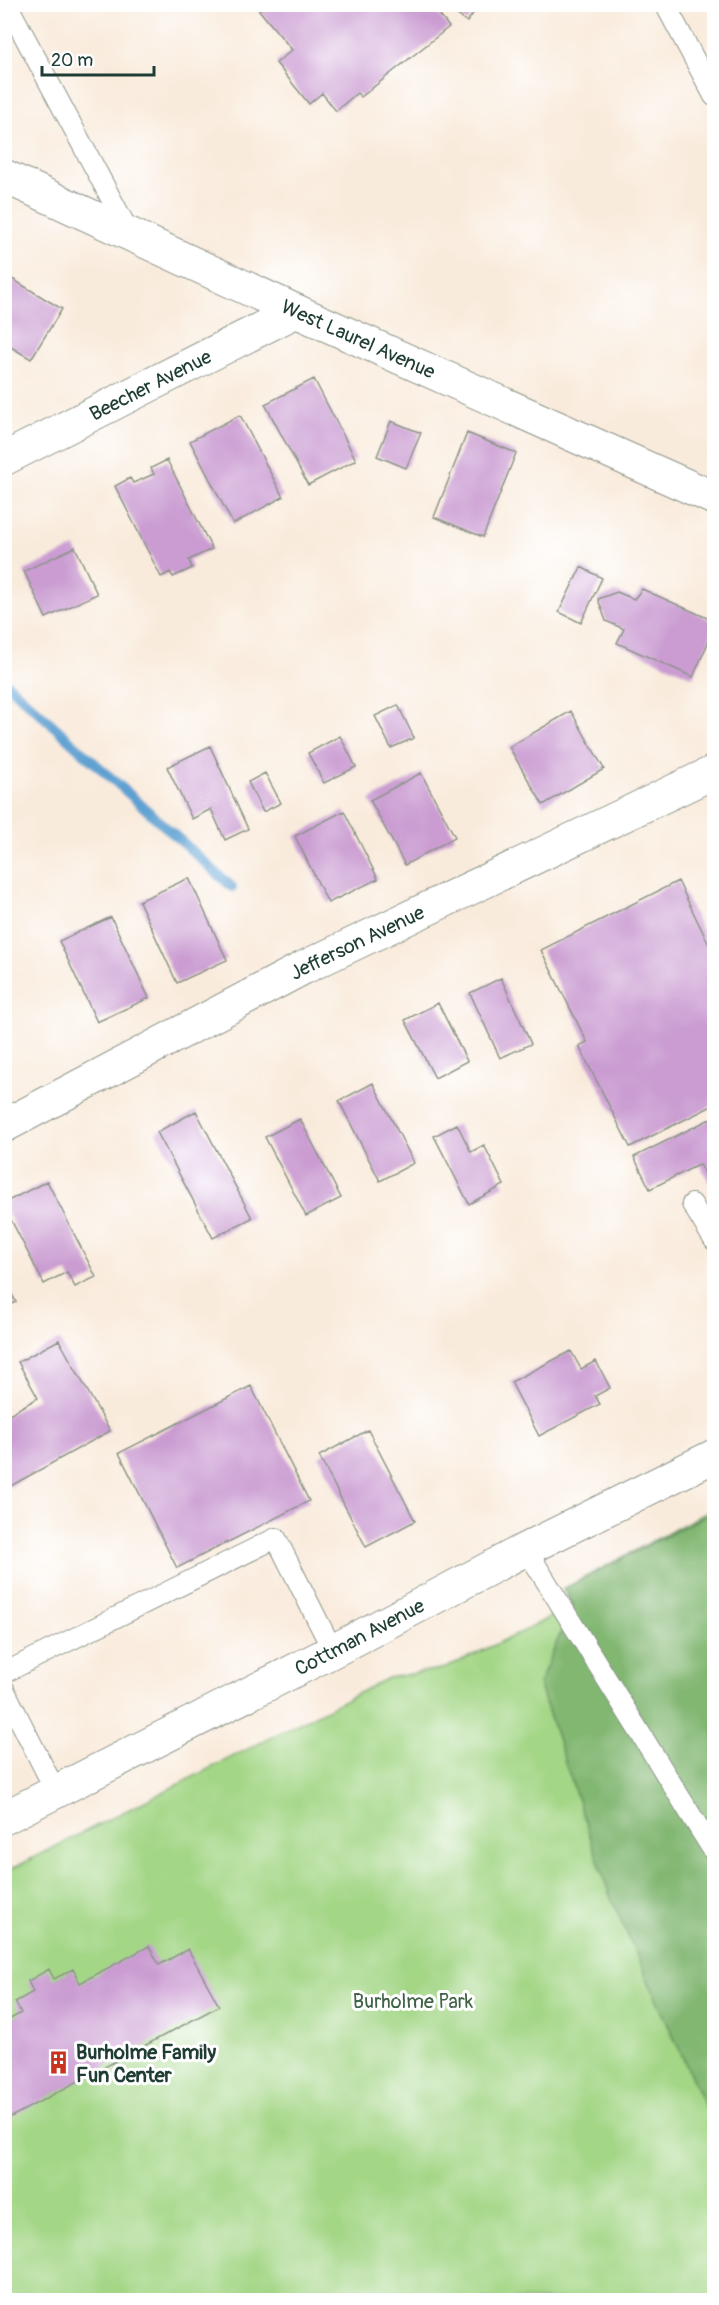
<svg xmlns="http://www.w3.org/2000/svg" width="719" height="2305" viewBox="0 0 719 2305" font-family="Pangolin,sans-serif">
  <rect width="100%" height="100%" fill="#fff"/>
  <filter id="ink" filterUnits="userSpaceOnUse"><feTurbulence type="fractalNoise" baseFrequency=".0167" numOctaves="2"/><feDisplacementMap in="SourceGraphic" scale="12" xChannelSelector="R" yChannelSelector="G"/><feConvolveMatrix kernelMatrix="1 2 1 2 8 2 1 2 1" color-interpolation-filters="sRGB"/></filter>
  <filter id="wash" filterUnits="userSpaceOnUse"><feTurbulence type="fractalNoise" baseFrequency=".008" numOctaves="4" result="noise"/><feDisplacementMap in="SourceGraphic" scale="24" xChannelSelector="R" yChannelSelector="G"/><feGaussianBlur stdDeviation="1.35" result="paint"/><feColorMatrix in="noise" values="0 0 0 0 0 0 0 0 0 0 0 0 0 0 0 0 0 1.4 0 .05"/><feComposite in="paint" operator="in"/></filter>
  <g filter="url(#wash)">
    <rect width="100%" height="100%" fill="#f9ebdc"/>
    <path fill="#a3d685" stroke="#618a5c" stroke-width="1.5" d="M 714,1508 L 714,2300 L 5,2300 L 5,1872 L 388,1678 L 446,1668 L 532,1627 L 572,1604 L 563,1589 Z"/>
    <path fill="#82b772" stroke="#507a53" stroke-width="1.5" d="M 714,1511 L 714,2127 L 610,1896 L 539,1684 L 573,1604 L 563,1589 Z"/>
    <g fill="none" stroke-linecap="round" stroke-linejoin="round">
      <path stroke="#5da0d1" stroke-width="10" d="M 4,681 L 232,887"/>
    </g>
    <g id="blocks">
      <path fill="#ca9cd2" d="M 266,4 L 480,4 L 467,22 L 445,6 L 437,12 L 449,27 L 361,97 L 357,93 L 336,111 L 322,93 L 309,104 L 276,63 L 292,50 L 259,10 Z
        M 4,274 L 62,309 L 31,359 L 4,343 Z
        M 314,379 L 356,460 L 308,485 L 265,404 Z
        M 240,415 L 283,497 L 233,524 L 190,441 Z
        M 391,421 L 421,433 L 406,468 L 377,456 Z
        M 467,433 L 516,453 L 483,537 L 434,517 Z
        M 167,460 L 212,549 L 189,560 L 192,568 L 173,577 L 170,572 L 161,577 L 115,486 L 130,478 L 133,483 L 154,474 L 151,468 Z
        M 75,547 L 97,594 L 46,618 L 24,571 Z
        M 581,567 L 602,578 L 581,623 L 559,612 Z
        M 642,589 L 714,621 L 714,629 L 693,677 L 617,643 L 624,629 L 606,621 L 598,599 L 617,592 L 634,599 Z
        M 398,705 L 414,738 L 391,748 L 375,716 Z
        M 571,711 L 604,769 L 543,805 L 509,747 Z
        M 340,736 L 356,767 L 324,783 L 308,753 Z
        M 210,746 L 248,829 L 225,840 L 211,809 L 192,819 L 167,767 Z
        M 265,773 L 281,803 L 263,812 L 248,782 Z
        M 421,773 L 455,837 L 405,865 L 370,800 Z
        M 344,811 L 378,879 L 328,903 L 295,836 Z
        M 189,878 L 227,960 L 177,983 L 139,901 Z
        M 678,881 L 714,955 L 714,1105 L 630,1147 L 579,1046 L 587,1042 L 541,950 Z
        M 111,917 L 149,998 L 97,1022 L 59,941 Z
        M 501,978 L 531,1044 L 500,1058 L 470,993 Z
        M 438,1003 L 467,1061 L 435,1078 L 405,1020 Z
        M 373,1083 L 414,1163 L 380,1181 L 339,1101 Z
        M 196,1111 L 252,1218 L 213,1238 L 157,1132 Z
        M 714,1117 L 714,1193 L 700,1164 L 650,1189 L 634,1157 Z
        M 300,1119 L 341,1198 L 306,1216 L 265,1137 Z
        M 457,1124 L 471,1152 L 484,1145 L 504,1185 L 469,1204 L 434,1136 Z
        M 47,1181 L 96,1277 L 75,1287 L 67,1272 L 44,1284 L 4,1206 L 4,1203 Z
        M 4,1281 L 16,1302 L 4,1308 Z
        M 59,1340 L 110,1431 L 9,1487 L 4,1478 L 4,1417 L 38,1398 L 18,1362 Z
        M 571,1351 L 581,1369 L 596,1361 L 610,1388 L 595,1396 L 600,1404 L 539,1436 L 511,1382 Z
        M 251,1386 L 309,1501 L 177,1568 L 119,1453 Z
        M 368,1430 L 415,1521 L 366,1547 L 319,1456 Z
        M 149,1946 L 159,1965 L 188,1949 L 219,2006 L 11,2117 L 5,2104 L 5,2022 L 21,2013 L 15,2002 L 33,1992 L 28,1981 L 49,1969 L 54,1979 L 73,1969 L 80,1983 Z"/>
    </g>
  </g>
  <g filter="url(#ink)">
    <use href="#blocks" fill-opacity="0" stroke="#8c9488" stroke-width="1.5"/>
    <g fill="none" stroke-linecap="round" stroke-linejoin="round">
      <defs>
        <path id="lane" d="M 7,4 L 130,234
          M 665,4 L 714,96
          M 692,1204 L 714,1240
          M 526,1549 L 714,1852
          M 4,1673 L 276,1538 L 333,1651
          M 4,1689 L 56,1792"/>
        <g id="street">
          <path id="s1" d="M 4,176 L 296,311 L 714,498"/>
          <path id="s2" d="M 4,459 L 296,311"/>
          <path id="s3" d="M 4,1126 L 303,968 L 714,772"/>
        </g>
        <g id="primary">
          <path id="s4" d="M 4,1818 L 333,1651 L 526,1549 L 714,1456"/>
        </g>
      </defs>
      <use href="#lane" stroke="#8c9488" stroke-width="22"/>
      <use href="#street" stroke="#8c9488" stroke-width="35"/>
      <use href="#primary" stroke="#8c9488" stroke-width="35"/>
      <use href="#lane" stroke="#fff" stroke-width="20"/>
      <use href="#street" stroke="#fff" stroke-width="33"/>
      <use href="#primary" stroke="#fff" stroke-width="33"/>
    </g>
  </g>
  <defs>
    <symbol id="building-bare" viewBox="-9 -9 18 18"><path d="M-4-6H4V6H1V3H-1V6H-4ZM-2.5-4.3h1.7v1.8h-1.7ZM.8-4.3h1.7v1.8H.8ZM-2.5-1h1.7V.8h-1.7ZM.8-1h1.7V.8H.8Z" fill="#c8321e" stroke="#fff" stroke-width="2.5" paint-order="stroke"/></symbol>
  </defs>
  <g fill-rule="evenodd">
    <use href="#building-bare" x="42" y="2046" width="33" height="33"/>
  </g>
  <g text-anchor="middle" stroke-width="6" stroke-linejoin="round" paint-order="stroke">
    <g font-size="20" fill="#1f3d34" stroke="#fff">
      <text dy="7" stroke="none"><textPath href="#s1" startOffset="390">West Laurel Avenue</textPath></text>
      <text dy="7" stroke="none"><textPath href="#s2" startOffset="164">Beecher Avenue</textPath></text>
      <text dy="7" stroke="none"><textPath href="#s3" startOffset="398">Jefferson Avenue</textPath></text>
      <text dy="7" stroke="none"><textPath href="#s4" startOffset="399">Cottman Avenue</textPath></text>
    </g>
    <g font-size="20" fill="#406348" stroke="#fff">
      <text x="413" y="2008">Burholme Park</text>
    </g>
    <g font-size="20" font-weight="bold" fill="#1f3d34" stroke="#fff" text-anchor="start">
      <text x="76" y="2059">Burholme Family<tspan x="76" dy="23">Fun Center</tspan></text>
    </g>
  </g>
  <rect width="719" height="2305" fill="none" stroke="#fff" stroke-width="24"/>
  <path d="M42 66v9h112v-9" fill="none" stroke="#1f3d34" stroke-width="3"/>
  <text x="51" y="66" font-size="18" fill="#1f3d34" stroke="#ffffff" stroke-width="4.5" paint-order="stroke">20 m</text>
</svg>
